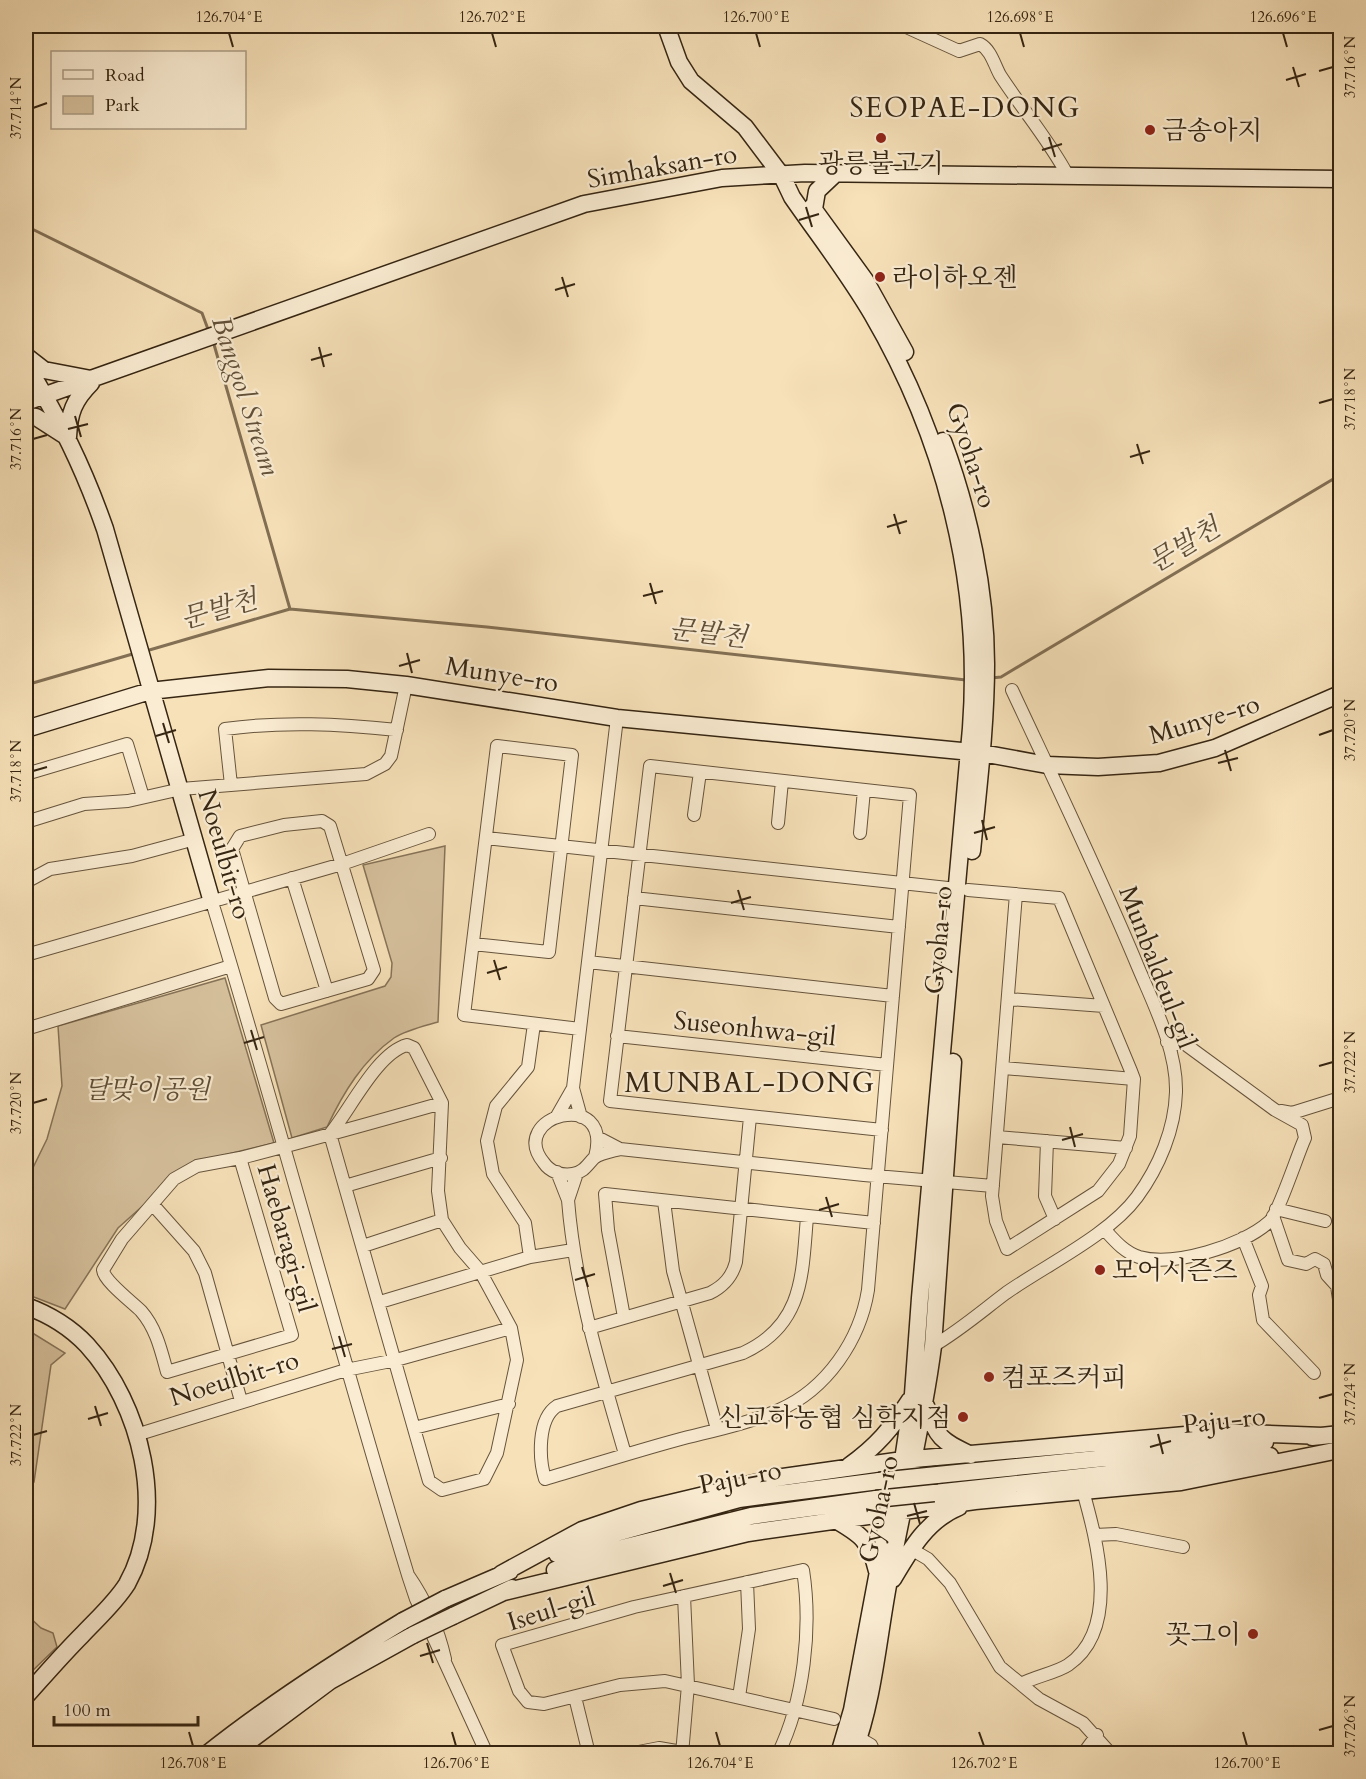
<svg xmlns="http://www.w3.org/2000/svg" width="1366" height="1779" viewBox="0 0 1366 1779" font-family="Cardo,'Noto Serif KR',serif">
  <rect width="100%" height="100%" fill="#f7e1b9"/>
  <filter id="stains"><feTurbulence type="fractalNoise" baseFrequency=".00333" numOctaves="4"/><feColorMatrix values="0 0 0 0 .2 0 0 0 0 .09 0 0 0 0 .02 0 0 0 .5 -.17"/></filter>
  <radialGradient id="worn" r=".72"><stop offset=".6" stop-color="#630" stop-opacity="0"/><stop offset="1" stop-color="#630" stop-opacity=".3"/></radialGradient>
  <path fill="#d6c19d" stroke="#867358" stroke-width="1.5" d="M 445,846 L 438,1022 C 424,1026 406,1030 394,1038 C 363,1060 343,1093 327,1127 L 292,1138 L 261,1025 L 385,986 L 391,977 L 392,963 L 363,865 Z
    M 225,978 L 274,1143 L 191,1163 L 118,1228 L 65,1309 L 26,1294 L 26,1182 L 47,1139 L 62,1086 L 58,1026 Z
    M 26,1329 L 65,1353 L 51,1365 L 34,1482 L 26,1494 Z
    M 26,1614 L 41,1628 L 53,1633 L 57,1647 L 26,1677 Z"/>
  <g fill="none" stroke-linecap="round" stroke-linejoin="round">
    <path stroke="#826f54" stroke-width="3" d="M 26,226 L 202,313 L 209,332
      M 213,341 L 290,609
      M 146,651 L 290,609 L 487,627 L 966,680
      M 991,678 L 1001,677 L 1340,475
      M 26,685 L 136,653"/>
    <defs>
      <path id="street" d="M 904,26 L 959,51 L 980,44 C 991,50 994,64 1000,75 C 1022,109 1049,140 1068,176
        M 26,774 L 127,744 L 143,797
        M 231,785 L 225,729 C 283,721 339,724 397,730
        M 694,815 L 700,772
        M 322,821 L 330,826 L 374,970 L 368,979 L 281,1004 L 275,998 L 232,849 L 240,836 L 284,825 Z
        M 26,822 L 84,804 L 128,801 L 181,789 L 366,774 L 385,764 L 391,756 L 406,685
        M 778,823 L 782,781
        M 860,833 L 864,790
        M 486,838 L 957,889
        M 292,878 L 327,991
        M 26,882 L 50,869 L 132,856 L 195,839
        M 968,890 L 1059,898 L 1131,1071 L 1134,1079 L 1130,1136 L 1119,1164 L 1098,1191 L 1007,1249 L 996,1221 L 992,1196 L 1016,894
        M 634,898 L 899,927
        M 212,902 C 280,1125 340,1351 408,1575
        M 473,944 L 549,952 L 572,755 L 497,746 L 464,1015 L 580,1029
        M 26,955 L 342,864 L 429,834
        M 588,962 L 893,996
        M 1008,999 L 1104,1006
        M 26,1029 L 231,966
        M 617,1036 L 887,1065
        M 1003,1068 L 1134,1079
        M 573,1088 L 617,718
        M 442,1103 L 438,1191 L 442,1220 L 460,1248 L 480,1271 L 511,1328
        M 1281,1111 L 1292,1113 L 1340,1098
        M 557,1116 L 573,1088 L 581,1117
        M 997,1137 L 1126,1148
        M 1047,1141 L 1045,1196 L 1055,1219
        M 620,1149 L 864,1175 L 993,1186
        M 595,1157 C 614,1086 505,1116 544,1163 C 550,1172 562,1176 573,1174 C 584,1172 587,1165 594,1158 C 600,1153 613,1151 620,1149 L 597,1137
        M 240,1158 L 292,1335 L 167,1372 C 161,1350 156,1328 141,1311 C 132,1302 104,1281 103,1270 L 122,1239 L 174,1179 L 197,1166 Z
        M 557,1172 L 568,1200 L 577,1173
        M 345,1186 L 441,1158
        M 568,1200 C 575,1288 601,1371 625,1454
        M 664,1201 L 673,1271 L 717,1429
        M 154,1206 L 194,1251 L 205,1273 L 241,1401
        M 1276,1209 L 1325,1221
        M 1273,1216 L 1288,1260 L 1306,1264 L 1315,1259 L 1324,1264 L 1327,1275 L 1337,1286 L 1340,1306
        M 807,1217 C 802,1275 804,1325 743,1353 L 557,1406 C 537,1419 539,1459 545,1479 C 589,1466 633,1452 677,1440 C 711,1431 747,1424 779,1410 C 827,1389 860,1340 868,1290 L 910,795 L 650,766 L 610,1101 L 882,1130
        M 1104,1229 C 1115,1241 1124,1252 1139,1257 C 1174,1267 1242,1246 1269,1222 C 1278,1215 1298,1153 1305,1138 L 1302,1125 L 1275,1110 L 1185,1044 L 1167,1042
        M 1243,1238 L 1262,1286 L 1259,1295 L 1263,1320 L 1314,1373
        M 363,1246 L 442,1220
        M 530,1257 L 525,1223 L 493,1174 L 487,1141 L 496,1106 L 528,1067 L 534,1024
        M 380,1302 L 530,1257 L 573,1250
        M 624,1317 L 608,1230 L 605,1194 L 874,1223
        M 589,1328 L 710,1293 C 724,1286 732,1277 736,1262 L 750,1117
        M 933,1346 C 959,1331 982,1311 1006,1293 C 1046,1265 1109,1235 1137,1197 C 1159,1167 1175,1129 1176,1092 C 1177,1050 1154,1005 1138,967 C 1099,873 1055,782 1012,690
        M 414,1428 L 509,1404
        M 136,1435 L 346,1370 L 396,1360 L 511,1328 L 517,1360 L 497,1453 L 484,1479 L 442,1490 L 429,1481 L 330,1134 C 350,1110 377,1053 407,1045 L 414,1048 L 442,1103 C 375,1122 308,1141 240,1158
        M 1095,1535 L 1116,1534 L 1183,1547
        M 911,1549 L 928,1559 L 950,1583 L 1000,1667 L 1039,1699 L 1083,1723 L 1111,1754
        M 445,1659 C 438,1628 426,1601 408,1575 L 416,1599 L 487,1754
        M 1021,1684 C 1034,1677 1058,1672 1068,1665 C 1121,1629 1097,1541 1083,1491
        M 575,1697 L 589,1754
        M 739,1697 L 749,1629 L 747,1582
        M 859,1738 L 871,1745 L 875,1754
        M 628,1754 L 659,1748 L 688,1753
        M 682,1754 L 688,1685 L 684,1596
        M 778,1754 C 804,1701 812,1628 803,1570 L 634,1607 L 502,1645 L 519,1691 L 528,1702 L 544,1704 L 620,1685 L 665,1681 L 834,1719
        M 1083,1754 L 1097,1735"/>
      <path id="secondary" d="M 666,26 L 679,62 L 691,81 L 745,127 L 782,176 L 792,197 C 819,236 848,273 872,314 C 945,439 982,583 971,728 L 920,1298 L 913,1394 L 903,1460 L 889,1513 L 852,1710 L 839,1754
        M 812,207 L 865,280 L 905,352
        M 814,209 L 817,191 L 835,174
        M 26,356 L 44,370 L 91,379
        M 26,364 C 60,421 83,466 105,529 L 212,902
        M 26,402 L 584,204 L 722,178 L 805,173 L 1340,179
        M 26,416 L 36,417 L 64,435
        M 68,437 C 69,413 74,400 91,383
        M 943,441 C 969,511 986,590 986,664 C 986,727 978,789 972,851
        M 26,729 L 150,691 L 269,678 L 347,679 L 406,685 L 617,718 L 982,753 L 1047,765 L 1098,767 L 1159,763 L 1215,748 L 1340,694
        M 26,1306 C 48,1314 70,1327 87,1345 C 141,1404 168,1511 127,1584 C 115,1603 97,1619 82,1635 C 62,1655 44,1676 26,1696
        M 926,1406 C 938,1439 940,1440 971,1455
        M 1312,1437 L 1340,1434
        M 849,1466 C 877,1446 891,1429 910,1400
        M 937,1475 L 1265,1442
        M 934,1493 L 1270,1456
        M 834,1519 C 860,1534 870,1540 877,1571
        M 557,1554 L 598,1538 L 739,1499 L 879,1481
        M 555,1570 L 602,1553 L 751,1516 L 876,1499
        M 501,1574 L 582,1530 L 641,1510 L 776,1478 L 903,1460 L 1219,1432 L 1323,1436
        M 893,1579 C 910,1550 927,1520 959,1507
        M 504,1592 L 748,1533 L 975,1501 L 1181,1482 L 1334,1451
        M 445,1599 L 510,1571
        M 453,1616 L 512,1588
        M 207,1754 C 270,1704 335,1662 403,1621
        M 232,1754 L 330,1681 L 413,1635
        M 853,1754 C 874,1699 878,1637 889,1580 C 903,1502 923,1425 933,1346 L 953,1062"/>
    </defs>
    <use href="#street" stroke="#66543c" stroke-width="14"/>
    <use href="#secondary" stroke="#352512" stroke-width="19"/>
    <use href="#street" stroke="#faecd2" stroke-width="12"/>
    <use href="#secondary" stroke="#faecd2" stroke-width="16"/>
    <defs>
      <path id="secondary-bridge" d="M 879,1481 L 937,1475
        M 876,1499 L 934,1493
        M 403,1621 L 445,1599
        M 413,1635 L 453,1616"/>
    </defs>
    <use href="#secondary-bridge" stroke="#352512" stroke-width="19" stroke-linecap="butt"/>
    <use href="#secondary-bridge" stroke="#faecd2" stroke-width="16"/>
  </g>
  <path fill="none" stroke="#352512" stroke-width="2" d="M 229,33 L 233,47M 492,33 L 496,47M 756,33 L 760,47M 1020,33 L 1024,47M 1283,33 L 1287,47M 1293,67 L 1299,87M 1319,71 L 1333,67M 1286,80 L 1306,74M 33,108 L 47,103M 1049,137 L 1055,157M 1042,150 L 1062,144M 806,207 L 812,227M 799,220 L 819,214M 562,277 L 568,297M 555,290 L 575,284M 319,347 L 324,367M 311,360 L 332,354M 1319,403 L 1333,399M 75,416 L 81,437M 68,429 L 88,424M 33,439 L 47,435M 1137,444 L 1143,464M 1130,457 L 1150,451M 894,514 L 900,534M 887,527 L 907,521M 650,583 L 656,604M 643,596 L 663,591M 407,653 L 412,673M 399,666 L 420,660M 163,723 L 169,743M 1319,735 L 1333,730M 156,736 L 176,730M 1225,750 L 1231,771M 1218,763 L 1238,758M 33,771 L 47,767M 982,820 L 987,840M 974,833 L 995,827M 738,890 L 744,910M 731,903 L 751,897M 494,960 L 500,980M 487,973 L 507,967M 251,1030 L 257,1050M 244,1043 L 264,1037M 1319,1066 L 1333,1062M 33,1103 L 47,1099M 1070,1127 L 1075,1147M 1062,1140 L 1083,1134M 826,1197 L 832,1217M 819,1210 L 839,1204M 582,1267 L 588,1287M 575,1280 L 595,1274M 339,1336 L 345,1357M 332,1349 L 352,1344M 1319,1398 L 1333,1394M 95,1406 L 101,1426M 88,1419 L 108,1413M 1158,1434 L 1163,1454M 33,1435 L 47,1431M 1150,1447 L 1171,1441M 914,1503 L 920,1524M 907,1516 L 927,1511M 670,1573 L 676,1593M 663,1586 L 683,1580M 427,1643 L 433,1663M 420,1656 L 440,1650M 1319,1730 L 1333,1726M 189,1732 L 193,1746M 452,1732 L 456,1746M 716,1732 L 720,1746M 979,1732 L 984,1746M 1243,1732 L 1247,1746"/>
  <g fill="#8f2418" stroke="#faecd2" stroke-width="2">
    <circle cx="1150" cy="130" r="6"/>
    <circle cx="881" cy="138" r="6"/>
    <circle cx="880" cy="277" r="6"/>
    <circle cx="1100" cy="1270" r="6"/>
    <circle cx="989" cy="1377" r="6"/>
    <circle cx="963" cy="1417" r="6"/>
    <circle cx="1253" cy="1634" r="6"/>
  </g>
  <g text-anchor="middle" stroke-width="4.5" stroke-linejoin="round" paint-order="stroke">
    <g font-size="26" fill="#352512" stroke="#faecd2" text-anchor="start">
      <text x="1162" y="139">금송아지</text>
      <text x="881" y="172" text-anchor="middle">광릉불고기</text>
      <text x="892" y="286">라이하오젠</text>
      <text x="1112" y="1279">모어시즌즈</text>
      <text x="1001" y="1386">컴포즈커피</text>
      <text x="951" y="1426" text-anchor="end">신교하농협 심학지점</text>
      <text x="1241" y="1643" text-anchor="end">꼿그이</text>
    </g>
    <g font-size="26" fill="#352512" stroke="#faecd2">
      <text transform="translate(662 166) rotate(-10)" y="9">Simhaksan-ro</text>
      <text transform="translate(972 455) rotate(72)" y="9">Gyoha-ro</text>
      <text transform="translate(502 674) rotate(9)" y="9">Munye-ro</text>
      <text transform="translate(1204 719) rotate(-17)" y="9">Munye-ro</text>
      <text transform="translate(225 854) rotate(74)" y="9">Noeulbit-ro</text>
      <text transform="translate(938 940) rotate(-85)" y="9">Gyoha-ro</text>
      <text transform="translate(1158 967) rotate(69)" y="9">Munbaldeul-gil</text>
      <text transform="translate(755 1028) rotate(6)" y="9">Suseonhwa-gil</text>
      <text transform="translate(287 1238) rotate(74)" y="9">Haebaragi-gil</text>
      <text transform="translate(234 1378) rotate(-17)" y="9">Noeulbit-ro</text>
      <text transform="translate(1224 1420) rotate(-6)" y="9">Paju-ro</text>
      <text transform="translate(740 1477) rotate(-11)" y="9">Paju-ro</text>
      <text transform="translate(878 1509) rotate(-78)" y="9">Gyoha-ro</text>
      <text transform="translate(551 1609) rotate(-17)" y="9">Iseul-gil</text>
    </g>
    <g font-size="26" font-style="italic" fill="#5d4c35" stroke="#faecd2">
      <text x="147" y="1098">달맞이공원</text>
    </g>
    <g font-size="27" font-style="italic" fill="#625038" stroke="#faecd2">
      <text transform="translate(246 396) rotate(72)" y="9">Banggol Stream</text>
      <text transform="translate(1184 545) rotate(-31)" y="9">문발천</text>
      <text transform="translate(219 609) rotate(-16)" y="9">문발천</text>
      <text transform="translate(708 633) rotate(7)" y="9">문발천</text>
    </g>
    <g font-size="28" letter-spacing="1.5" fill="#352512" stroke="#faecd2">
      <text x="965" y="117">SEOPAE-DONG</text>
      <text x="750" y="1092">MUNBAL-DONG</text>
    </g>
  </g>
  <rect width="1366" height="1779" fill="none" stroke="#f7e1b9" stroke-width="66"/>
  <rect x="51" y="51" width="195" height="78" fill="#faecd2" stroke="#ab9c85" stroke-width="1.5"/>
  <rect x="63" y="70" width="30" height="9" fill="#faecd2" stroke="#ab9c85" stroke-width="1.5"/>
  <text x="105" y="81" font-size="18" fill="#352512">Road</text>
  <rect x="63" y="96" width="30" height="18" fill="#d6c19d" stroke="#ab9c85" stroke-width="1.5"/>
  <text x="105" y="111" font-size="18" fill="#352512">Park</text>
  <path d="M54 1716v9h144v-9" fill="none" stroke="#352512" stroke-width="3"/>
  <text x="63" y="1716" font-size="18" fill="#352512" stroke="#faecd2" stroke-width="4.5" paint-order="stroke">100 m</text>
  <rect x="33" y="33" width="1300" height="1713" fill="none" stroke="#352512" stroke-width="2"/>
  <g font-size="15" text-anchor="middle" fill="#352512">
    <text x="229" y="22">126.704°E</text>
    <text x="492" y="22">126.702°E</text>
    <text x="756" y="22">126.700°E</text>
    <text x="1020" y="22">126.698°E</text>
    <text x="1283" y="22">126.696°E</text>
    <text transform="translate(1350 67) rotate(-90)" y="5">37.716°N</text>
    <text transform="translate(16 108) rotate(-90)" y="5">37.714°N</text>
    <text transform="translate(1350 399) rotate(-90)" y="5">37.718°N</text>
    <text transform="translate(16 439) rotate(-90)" y="5">37.716°N</text>
    <text transform="translate(1350 730) rotate(-90)" y="5">37.720°N</text>
    <text transform="translate(16 771) rotate(-90)" y="5">37.718°N</text>
    <text transform="translate(1350 1062) rotate(-90)" y="5">37.722°N</text>
    <text transform="translate(16 1103) rotate(-90)" y="5">37.720°N</text>
    <text transform="translate(1350 1394) rotate(-90)" y="5">37.724°N</text>
    <text transform="translate(16 1435) rotate(-90)" y="5">37.722°N</text>
    <text transform="translate(1350 1726) rotate(-90)" y="5">37.726°N</text>
    <text x="193" y="1768">126.708°E</text>
    <text x="456" y="1768">126.706°E</text>
    <text x="720" y="1768">126.704°E</text>
    <text x="984" y="1768">126.702°E</text>
    <text x="1247" y="1768">126.700°E</text>
  </g>
  <rect width="100%" height="100%" filter="url(#stains)"/>
  <rect width="100%" height="100%" fill="url(#worn)"/>
</svg>
